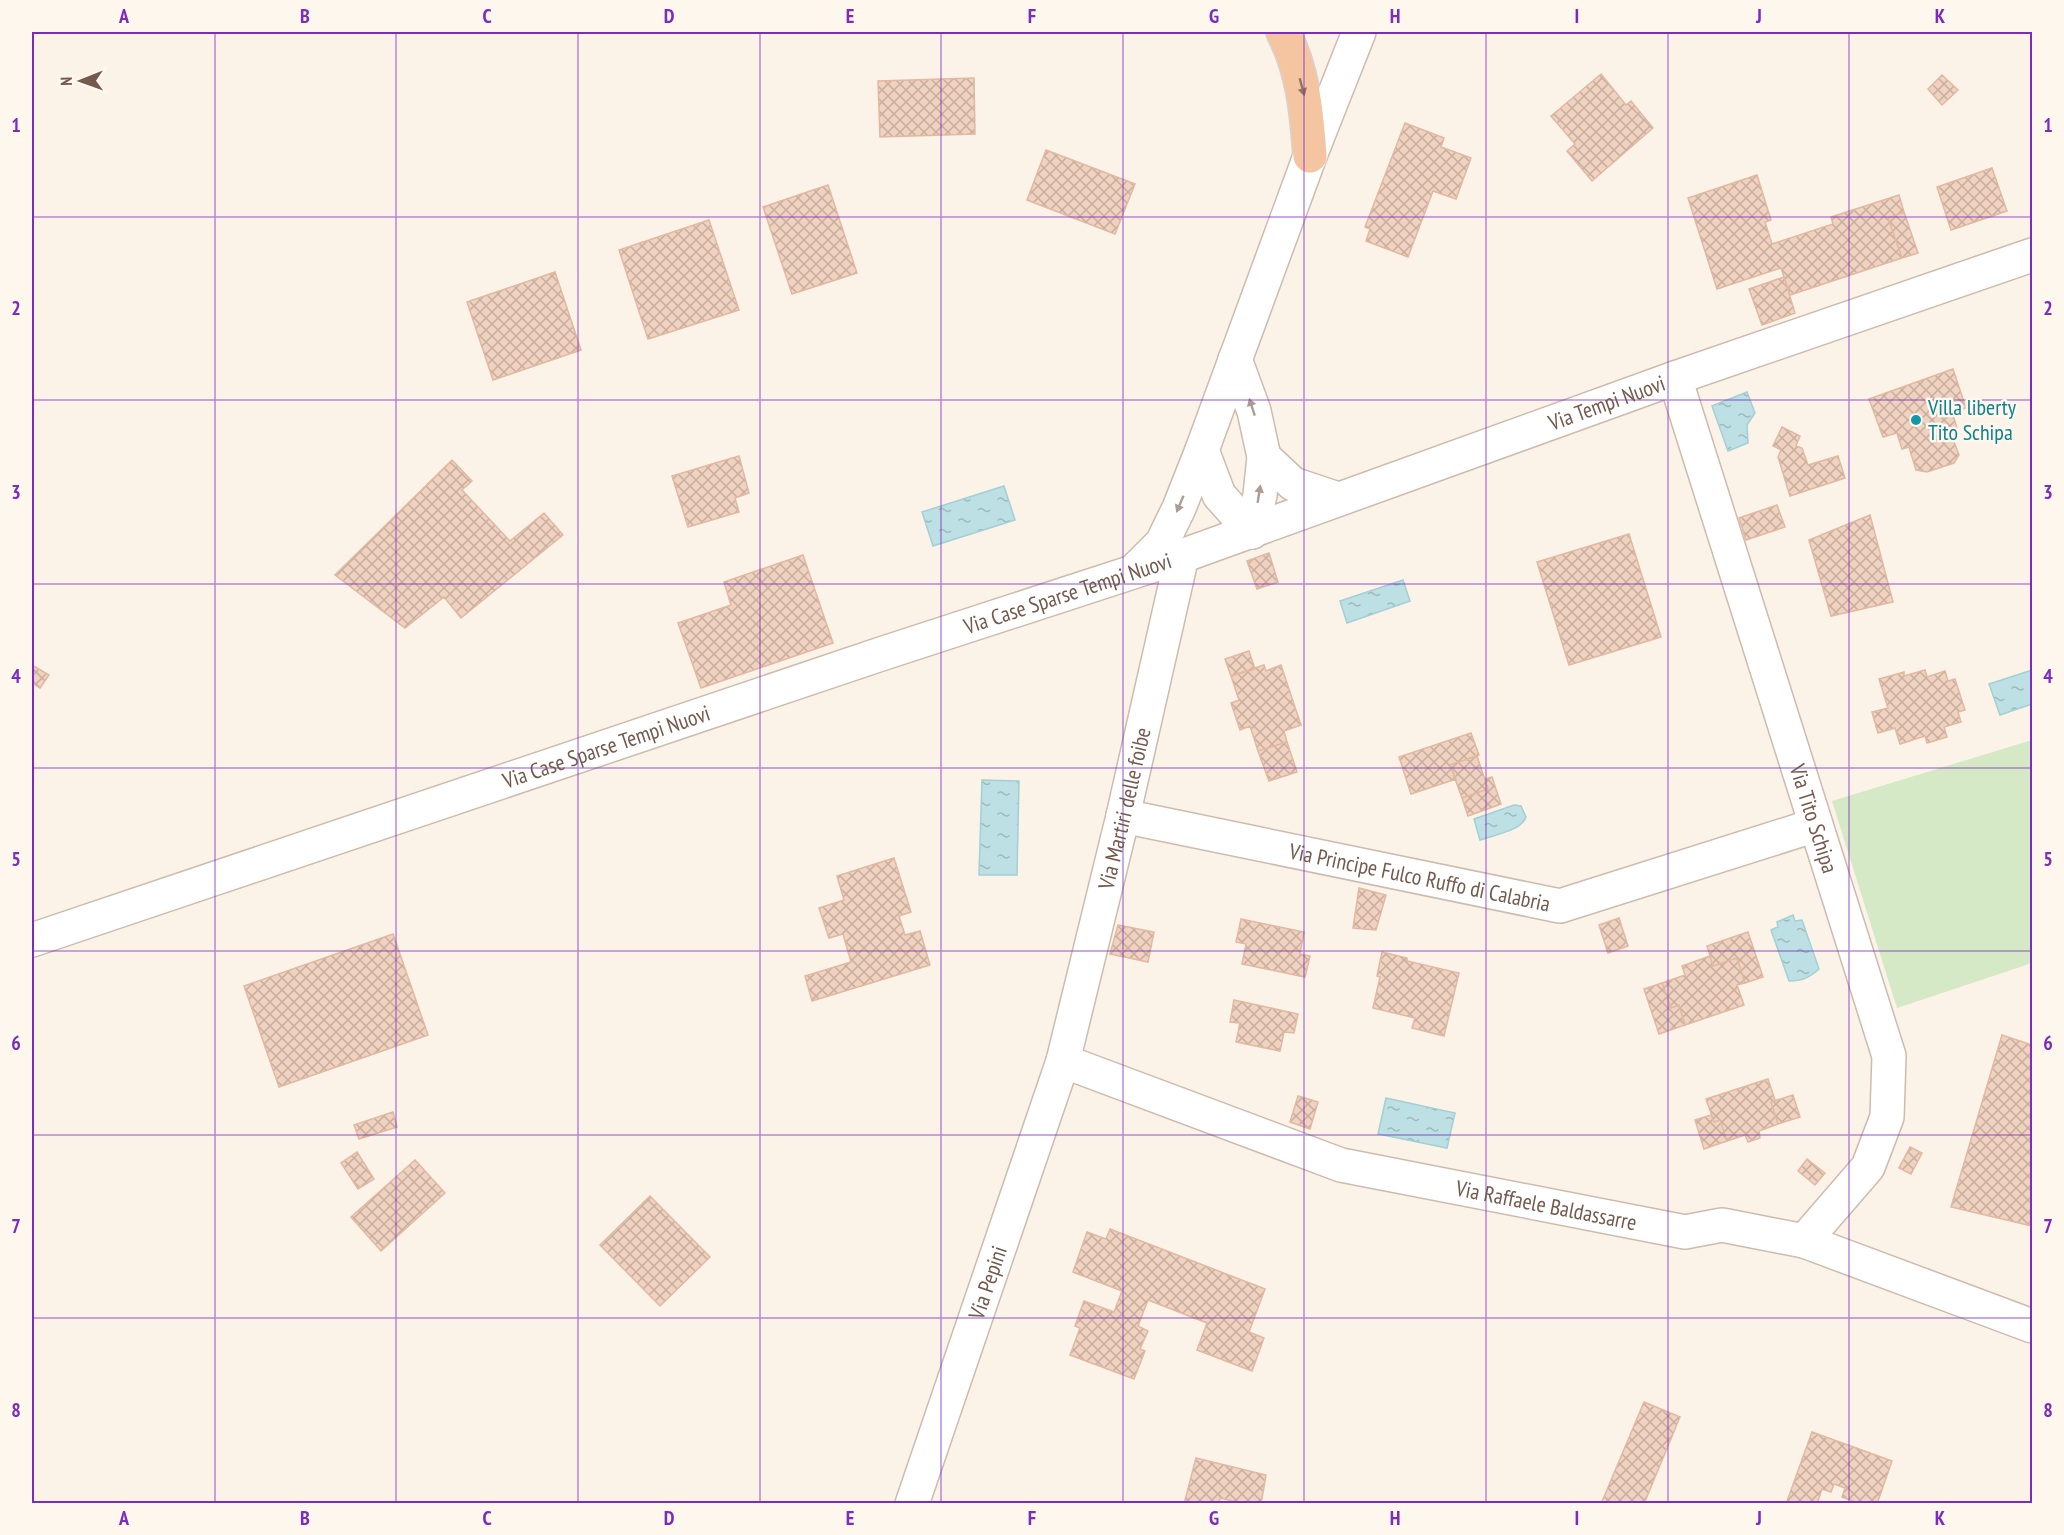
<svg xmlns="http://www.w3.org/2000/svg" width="2064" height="1535" viewBox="0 0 2064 1535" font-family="'PT Sans Narrow',sans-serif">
  <defs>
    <pattern id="water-ripples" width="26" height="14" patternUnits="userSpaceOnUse" patternTransform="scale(1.5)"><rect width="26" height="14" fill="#bce0e4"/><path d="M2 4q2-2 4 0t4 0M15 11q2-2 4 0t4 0" fill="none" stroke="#9db9bb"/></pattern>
    <pattern id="building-cross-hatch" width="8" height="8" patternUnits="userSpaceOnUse" patternTransform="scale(1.5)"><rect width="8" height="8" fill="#f0d2c0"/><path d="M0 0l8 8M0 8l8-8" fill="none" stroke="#c7ad9e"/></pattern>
  </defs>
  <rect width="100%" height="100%" fill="#fbf3e7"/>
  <path fill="#d5e9c6" d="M 2032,740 L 2032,963 L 1897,1008 L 1832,801 Z"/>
  <path fill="url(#water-ripples)" stroke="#a3cfd6" stroke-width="1.5" d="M 1747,392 L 1755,413 L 1747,425 L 1748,443 L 1728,451 L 1712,406 Z
    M 1004,486 L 1015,520 L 933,546 L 922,512 Z
    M 1403,580 L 1410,601 L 1347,623 L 1340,601 Z
    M 2032,670 L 2032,704 L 2000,715 L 1989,684 Z
    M 982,780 L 1019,781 L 1017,875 L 979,875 Z
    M 1514,805 L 1521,806 L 1526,817 C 1521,831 1494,835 1480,840 L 1474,819 Z
    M 1793,915 L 1795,921 L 1802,920 L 1819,969 C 1809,978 1802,981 1789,981 L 1771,930 L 1778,927 L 1777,922 Z
    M 1386,1098 L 1455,1113 L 1447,1148 L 1378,1134 Z"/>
  <path fill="url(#building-cross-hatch)" stroke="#e2b8a1" stroke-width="1.5" d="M 1601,74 L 1626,105 L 1631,101 L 1653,128 L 1592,181 L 1567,151 L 1575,144 L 1551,116 Z
    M 1942,75 L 1958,90 L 1942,105 L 1928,89 Z
    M 974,78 L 975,134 L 880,137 L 878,81 Z
    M 1405,123 L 1444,138 L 1441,147 L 1471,158 L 1456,199 L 1433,191 L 1408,257 L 1366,241 L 1370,229 L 1365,227 Z
    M 1046,150 L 1135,184 L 1115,234 L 1027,200 Z
    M 1992,168 L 2007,211 L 1951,230 L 1937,187 Z
    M 1757,175 L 1771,220 L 1765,222 L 1772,244 L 1833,224 L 1831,217 L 1899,195 L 1904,212 L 1888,218 L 1902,258 L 1790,295 L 1781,268 L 1717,289 L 1688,198 Z
    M 828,185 L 857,273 L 792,294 L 763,207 Z
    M 1904,212 L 1918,253 L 1902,258 L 1888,218 Z
    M 709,220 L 739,310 L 648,339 L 619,250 Z
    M 555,272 L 581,350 L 493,380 L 467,302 Z
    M 1784,277 L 1795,313 L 1762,325 L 1749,289 Z
    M 1953,369 L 1966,408 L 1952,412 L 1957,428 L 1950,431 L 1959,455 L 1954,463 L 1927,472 L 1916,470 L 1909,447 L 1902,449 L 1897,433 L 1883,437 L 1869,399 Z
    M 1782,427 L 1800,436 L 1796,446 L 1802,448 L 1808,465 L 1838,456 L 1845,478 L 1790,496 L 1778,457 L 1781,450 L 1773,446 Z
    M 739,456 L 749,493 L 735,498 L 739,512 L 688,527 L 672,476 Z
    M 452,460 L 472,481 L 462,490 L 510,541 L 544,513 L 563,535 L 461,618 L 444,597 L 405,628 L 335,575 Z
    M 1777,505 L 1785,527 L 1746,540 L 1739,518 Z
    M 1870,515 L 1893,602 L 1831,616 L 1809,540 Z
    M 1629,534 L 1661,637 L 1569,665 L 1537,562 Z
    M 1269,553 L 1278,582 L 1257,589 L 1247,561 Z
    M 803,555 L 833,643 L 701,688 L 678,623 L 731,605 L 724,582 Z
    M 1249,651 L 1255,669 L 1231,676 L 1225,659 Z
    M 32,665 L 49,675 L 40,688 L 32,683 Z
    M 1264,665 L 1266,671 L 1281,665 L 1301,725 L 1284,731 L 1287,742 L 1258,751 L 1250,726 L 1240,730 L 1231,703 L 1239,700 L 1231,676 Z
    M 1925,670 L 1927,677 L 1945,671 L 1948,681 L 1955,679 L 1965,710 L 1958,712 L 1961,722 L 1944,727 L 1947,737 L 1927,743 L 1925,736 L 1900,744 L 1895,728 L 1878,733 L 1872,712 L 1888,708 L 1879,679 L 1904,672 L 1904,676 Z
    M 1471,733 L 1479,755 L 1450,765 L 1456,779 L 1411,794 L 1399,757 Z
    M 1287,742 L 1297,772 L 1269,781 L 1258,751 Z
    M 1477,756 L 1488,789 L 1462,798 L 1450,765 Z
    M 1492,777 L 1501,804 L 1468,816 L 1462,798 L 1488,789 L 1485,779 Z
    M 894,858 L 911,912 L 899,916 L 905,935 L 920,931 L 930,965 L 812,1001 L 805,976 L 851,962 L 843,934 L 829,938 L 819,908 L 844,900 L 837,876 Z
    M 1359,888 L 1386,895 L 1376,930 L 1353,928 Z
    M 1619,918 L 1628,946 L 1608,953 L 1599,925 Z
    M 1241,919 L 1304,932 L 1300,954 L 1310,956 L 1305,977 L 1242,964 L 1246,944 L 1236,942 Z
    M 1118,925 L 1154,932 L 1148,962 L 1110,954 Z
    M 1748,932 L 1763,977 L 1745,983 L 1737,958 L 1713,966 L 1707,946 Z
    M 393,934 L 428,1035 L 279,1087 L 244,986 Z
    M 1382,952 L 1407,958 L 1407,961 L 1459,973 L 1444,1036 L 1412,1028 L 1415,1018 L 1373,1008 L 1380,977 L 1377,976 Z
    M 1710,956 L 1713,966 L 1737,958 L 1745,983 L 1737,985 L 1744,1005 L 1685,1025 L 1679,1005 L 1671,1008 L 1662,983 L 1685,975 L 1682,966 Z
    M 1662,983 L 1671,1008 L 1679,1005 L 1685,1025 L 1659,1034 L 1644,989 Z
    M 1234,1000 L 1298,1014 L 1294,1033 L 1284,1032 L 1280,1051 L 1236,1042 L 1240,1023 L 1230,1022 Z
    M 2002,1035 L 2032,1045 L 2032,1226 L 1951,1207 Z
    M 1768,1079 L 1775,1100 L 1771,1102 L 1778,1124 L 1759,1131 L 1760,1138 L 1748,1142 L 1745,1135 L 1727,1141 L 1720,1120 L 1714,1122 L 1706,1099 Z
    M 1793,1095 L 1800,1117 L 1778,1124 L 1771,1102 Z
    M 1298,1096 L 1318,1102 L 1310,1129 L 1290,1122 Z
    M 393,1112 L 397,1127 L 359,1139 L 354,1125 Z
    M 1711,1115 L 1714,1122 L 1720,1120 L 1727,1141 L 1704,1149 L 1695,1120 Z
    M 1910,1147 L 1922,1153 L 1911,1174 L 1899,1168 Z
    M 357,1152 L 374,1179 L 358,1189 L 341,1163 Z
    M 1807,1159 L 1825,1173 L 1815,1185 L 1798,1171 Z
    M 415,1160 L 445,1193 L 381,1251 L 351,1217 Z
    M 650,1196 L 710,1257 L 660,1306 L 600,1245 Z
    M 1110,1229 L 1265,1289 L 1249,1332 L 1264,1338 L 1252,1371 L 1197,1350 L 1207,1323 L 1148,1300 L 1138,1326 L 1148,1331 L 1140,1349 L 1145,1351 L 1134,1379 L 1070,1355 L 1080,1328 L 1075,1326 L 1084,1301 L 1114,1312 L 1122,1291 L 1073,1272 L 1087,1232 L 1106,1239 Z
    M 1644,1402 L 1680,1417 L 1644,1504 L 1601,1504 Z
    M 1812,1432 L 1892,1461 L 1877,1504 L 1861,1504 L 1842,1497 L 1845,1488 L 1834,1484 L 1831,1492 L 1822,1489 L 1817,1504 L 1786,1504 Z
    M 1196,1458 L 1266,1475 L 1261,1504 L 1245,1504 L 1220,1498 L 1219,1504 L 1184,1504 Z"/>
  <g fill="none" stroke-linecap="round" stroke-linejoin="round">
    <defs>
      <g id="minor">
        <path id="s1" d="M 1675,378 L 1889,1056 L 1887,1117 L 1868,1167 L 1804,1241"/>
        <path id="s2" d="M 1123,816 L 1560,906 L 1816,825"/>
        <path id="s3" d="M 1063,1061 L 1341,1165 L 1685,1232 L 1722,1225 L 1804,1241 L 2032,1326"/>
        <path id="s4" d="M 912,1504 L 1063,1061 L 1123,816 L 1182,556"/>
      </g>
      <g id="tertiary">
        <path d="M 1235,359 L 1254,411 L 1264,457 L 1260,495 L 1252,532"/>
        <path d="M 1202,450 L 1219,495 L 1252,532"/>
        <path d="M 1264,457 L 1293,484 L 1338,499"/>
        <path d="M 1135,570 L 1162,543 L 1179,508 L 1202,450 L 1310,156 L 1359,32"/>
        <path id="s5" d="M 32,940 L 881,654 L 1182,556 L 1675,378 L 2032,255"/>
      </g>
      <path id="trunk" d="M 1283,32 C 1303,70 1307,113 1310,156"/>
    </defs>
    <use href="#minor" stroke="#cdbbae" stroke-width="36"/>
    <use href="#tertiary" stroke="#cdbbae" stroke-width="36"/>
    <use href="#trunk" stroke="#d8d1cd" stroke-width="36"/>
    <use href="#minor" stroke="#fff" stroke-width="33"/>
    <use href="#tertiary" stroke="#fff" stroke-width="33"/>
    <use href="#trunk" stroke="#f5c5a2" stroke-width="33"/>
  </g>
  <defs><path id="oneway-solid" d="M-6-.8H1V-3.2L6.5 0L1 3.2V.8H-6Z" transform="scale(1.5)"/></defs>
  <use fill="#947562" href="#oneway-solid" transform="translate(1302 87) rotate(75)"/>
  <g fill="#ac9c94">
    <use href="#oneway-solid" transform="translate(1252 407) rotate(-108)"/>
    <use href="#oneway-solid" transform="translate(1259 494) rotate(-81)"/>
    <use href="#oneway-solid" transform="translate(1180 504) rotate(113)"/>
  </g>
  <path fill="none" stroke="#7b2cbf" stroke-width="1.5" stroke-opacity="0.55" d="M 215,32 L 215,1504M 396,32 L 396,1504M 578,32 L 578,1504M 760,32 L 760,1504M 941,32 L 941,1504M 1123,32 L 1123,1504M 1304,32 L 1304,1504M 1486,32 L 1486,1504M 1668,32 L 1668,1504M 1849,32 L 1849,1504M 32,217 L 2032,217M 32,400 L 2032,400M 32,584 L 2032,584M 32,768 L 2032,768M 32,951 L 2032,951M 32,1135 L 2032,1135M 32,1318 L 2032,1318"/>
  <circle fill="#0f9aa8" stroke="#fef7ed" stroke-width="2" cx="1916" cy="420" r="6"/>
  <g text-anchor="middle" stroke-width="5" stroke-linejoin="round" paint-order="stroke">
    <g font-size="22" fill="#745a4c" stroke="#fef7ed">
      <text dy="8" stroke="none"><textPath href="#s5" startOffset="1664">Via Tempi Nuovi</textPath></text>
      <text dy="8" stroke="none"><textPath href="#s5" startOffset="1092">Via Case Sparse Tempi Nuovi</textPath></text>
      <text dy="8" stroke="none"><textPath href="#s5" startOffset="606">Via Case Sparse Tempi Nuovi</textPath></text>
      <text dy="8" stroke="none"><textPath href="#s4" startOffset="728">Via Martiri delle foibe</textPath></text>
      <text dy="8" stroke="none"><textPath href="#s1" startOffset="462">Via Tito Schipa</textPath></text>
      <text dy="8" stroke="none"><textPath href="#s2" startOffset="303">Via Principe Fulco Ruffo di Calabria</textPath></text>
      <text dy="8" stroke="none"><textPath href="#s3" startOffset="506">Via Raffaele Baldassarre</textPath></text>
      <text dy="8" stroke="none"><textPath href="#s4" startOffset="234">Via Pepini</textPath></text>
    </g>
    <g font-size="22" fill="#0d838f" stroke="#fef7ed" text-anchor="start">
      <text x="1928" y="415">Villa liberty<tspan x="1928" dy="25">Tito Schipa</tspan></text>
    </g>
  </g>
  <rect width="2064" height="1535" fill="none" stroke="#fef7ed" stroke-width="66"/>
  <g transform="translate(81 81) rotate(269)" stroke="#fef7ed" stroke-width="4.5" paint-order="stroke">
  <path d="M0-4.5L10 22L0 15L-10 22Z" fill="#745a4c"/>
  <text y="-9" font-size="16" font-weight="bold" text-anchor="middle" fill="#745a4c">N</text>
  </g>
  <rect x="33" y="33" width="1998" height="1469" fill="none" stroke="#7b2cbf" stroke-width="2"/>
  <g font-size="20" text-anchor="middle" font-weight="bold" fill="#7b2cbf">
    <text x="124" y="23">A</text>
    <text x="305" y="23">B</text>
    <text x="487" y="23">C</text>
    <text x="669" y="23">D</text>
    <text x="850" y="23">E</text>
    <text x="1032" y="23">F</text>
    <text x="1214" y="23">G</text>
    <text x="1395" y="23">H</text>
    <text x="1577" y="23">I</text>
    <text x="1759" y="23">J</text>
    <text x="1940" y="23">K</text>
    <text x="16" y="132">1</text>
    <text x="2048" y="132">1</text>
    <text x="16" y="315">2</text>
    <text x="2048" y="315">2</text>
    <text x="16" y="499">3</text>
    <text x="2048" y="499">3</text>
    <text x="16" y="683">4</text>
    <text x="2048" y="683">4</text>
    <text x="16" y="866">5</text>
    <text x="2048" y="866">5</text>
    <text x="16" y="1050">6</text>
    <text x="2048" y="1050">6</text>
    <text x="16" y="1233">7</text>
    <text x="2048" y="1233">7</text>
    <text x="16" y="1417">8</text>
    <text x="2048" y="1417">8</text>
    <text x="124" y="1525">A</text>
    <text x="305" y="1525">B</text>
    <text x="487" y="1525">C</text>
    <text x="669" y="1525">D</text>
    <text x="850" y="1525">E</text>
    <text x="1032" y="1525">F</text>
    <text x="1214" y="1525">G</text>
    <text x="1395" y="1525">H</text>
    <text x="1577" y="1525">I</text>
    <text x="1759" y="1525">J</text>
    <text x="1940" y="1525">K</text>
  </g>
</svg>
